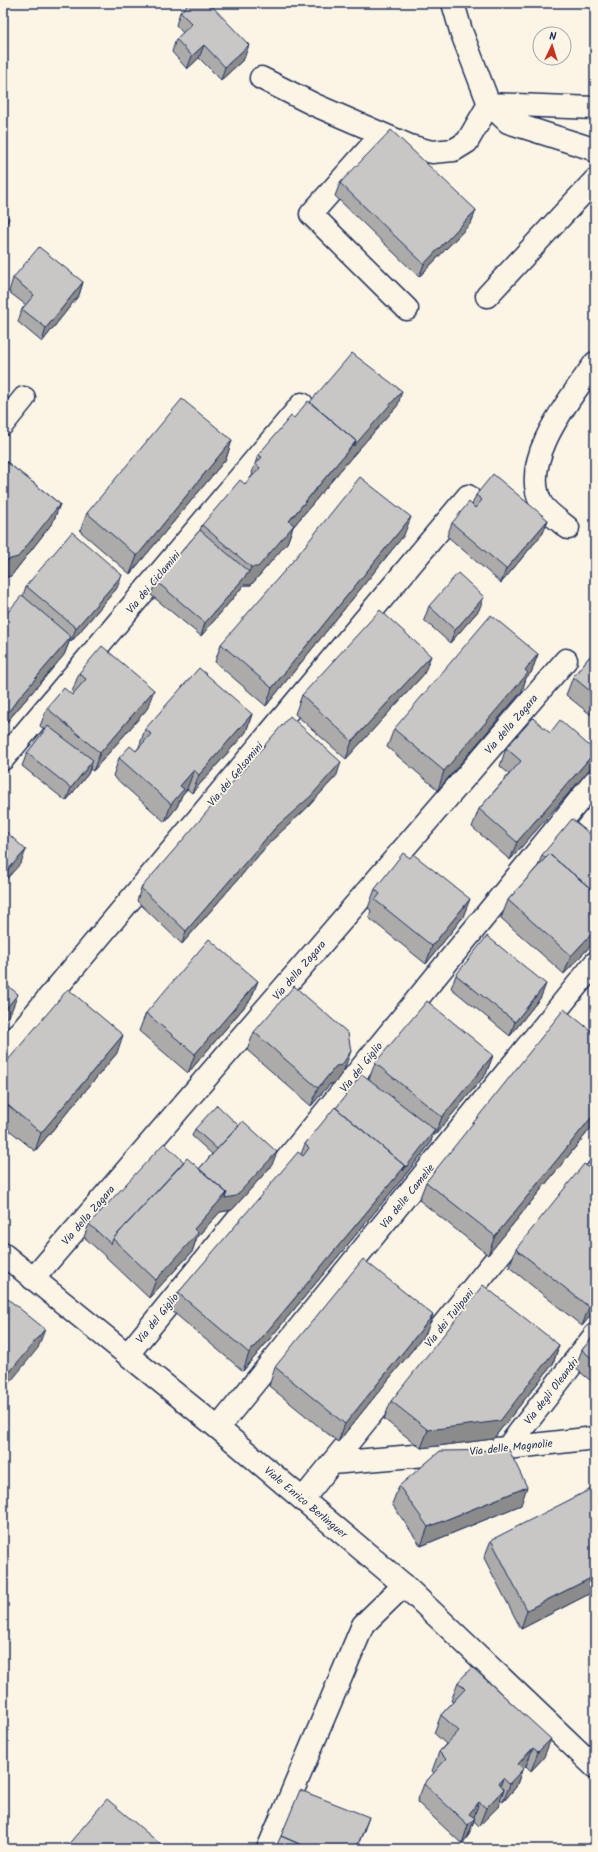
<svg xmlns="http://www.w3.org/2000/svg" width="598" height="1852" viewBox="0 0 598 1852" font-family="Kalam,sans-serif">
  <rect width="100%" height="100%" fill="#fcf5e5"/>
  <filter id="ink" filterUnits="userSpaceOnUse"><feTurbulence type="fractalNoise" baseFrequency=".025" numOctaves="2"/><feDisplacementMap in="SourceGraphic" scale="8" xChannelSelector="R" yChannelSelector="G"/><feConvolveMatrix kernelMatrix="1 2 1 2 8 2 1 2 1" color-interpolation-filters="sRGB"/></filter>
  <g filter="url(#ink)">
    <g fill="none" stroke-linecap="round" stroke-linejoin="round">
      <defs>
        <path id="minor" d="M 453,3 L 461,31 L 489,104 L 508,122 L 593,149 L 595,151
          M 261,78 L 315,105 L 382,134 L 410,146 L 432,152 L 454,150 L 467,142 L 489,104
          M 489,104 L 595,108
          M 382,134 L 311,214 L 407,309
          M 487,296 L 595,180
          M 3,424 L 24,398
          M 568,528 C 561,522 545,511 541,503 C 519,459 571,398 595,363
          M 3,759 L 302,404
          M 3,1052 L 468,496
          M 33,1279 L 566,660
          M 128,1354 L 595,781
          M 218,1428 L 595,963
          M 507,1448 L 595,1335
          M 332,1463 L 507,1448 L 595,1438
          M 303,1499 L 595,1136
          M 268,1849 L 363,1625 L 404,1585"/>
        <path id="secondary" d="M 3,1254 L 218,1428 L 404,1585 L 595,1767"/>
      </defs>
      <use href="#minor" stroke="#1b2f5e" stroke-width="25"/>
      <use href="#secondary" stroke="#1b2f5e" stroke-width="25"/>
      <use href="#minor" stroke="#fcf5e5" stroke-width="22"/>
      <use href="#secondary" stroke="#fcf5e5" stroke-width="22"/>
    </g>
    <path fill="#acabaa" stroke="#1b2f5e" d="M 140,3 L 149,3 L 146,7 Z
      M 180,12 L 244,59 L 221,80 L 199,58 L 187,69 L 172,52 L 176,39 L 183,33 L 176,25 Z
      M 340,183 L 476,210 L 471,223 L 419,277 L 335,196 Z
      M 13,278 L 83,282 L 79,295 L 42,342 L 18,322 L 22,309 L 26,305 L 9,292 Z
      M 310,402 L 398,405 L 350,459 L 293,527 L 287,543 L 251,585 L 244,585 L 201,636 L 151,595 L 156,581 L 200,530 L 202,525 L 245,484 L 251,477 L 253,474 L 252,473 L 258,455 Z
      M 232,440 L 226,459 L 130,574 L 80,531 L 87,513 Z
      M 3,459 L 60,504 L 53,522 L 11,576 L 3,578 Z
      M 476,495 L 548,520 L 543,533 L 501,583 L 447,536 L 452,523 L 472,505 Z
      M 404,535 L 266,706 L 215,662 L 221,644 Z
      M 26,586 L 117,588 L 71,642 L 70,640 L 64,655 L 11,717 L 3,728 L 3,618 L 23,596 Z
      M 429,606 L 479,610 L 450,643 L 424,620 Z
      M 595,650 L 595,718 L 566,695 L 573,677 Z
      M 538,654 L 531,673 L 526,678 L 522,691 L 438,790 L 387,747 L 394,729 Z
      M 79,673 L 147,709 L 93,771 L 90,769 L 88,774 L 66,801 L 22,766 L 27,753 L 45,730 L 40,726 L 47,708 L 72,695 L 74,693 L 72,692 Z
      M 424,674 L 346,759 L 295,714 L 302,695 Z
      M 252,714 L 246,732 L 192,793 L 187,789 L 182,795 L 177,807 L 165,822 L 113,776 L 119,758 L 136,751 L 139,747 L 145,729 Z
      M 506,748 L 589,770 L 510,860 L 472,827 L 479,809 L 509,774 L 500,766 Z
      M 337,775 L 306,809 L 271,841 L 182,944 L 137,901 L 141,888 Z
      M 595,838 L 595,941 L 564,974 L 501,918 L 508,900 L 538,866 L 542,855 Z
      M 375,889 L 463,917 L 426,964 L 369,918 L 371,910 L 368,908 Z
      M 456,975 L 541,997 L 510,1036 L 451,988 Z
      M 251,999 L 188,1073 L 139,1031 L 146,1013 Z
      M 254,1032 L 344,1070 L 335,1083 L 330,1084 L 311,1106 L 247,1050 Z
      M 595,1034 L 595,1123 L 488,1255 L 419,1200 L 426,1182 Z
      M 117,1053 L 35,1151 L 3,1125 L 3,1066 Z
      M 493,1055 L 486,1074 L 435,1135 L 433,1134 L 430,1144 L 398,1184 L 243,1371 L 172,1311 L 178,1293 L 301,1154 L 305,1144 L 336,1108 L 369,1079 L 375,1063 Z
      M 195,1129 L 272,1165 L 232,1210 L 220,1212 L 197,1237 L 192,1252 L 149,1298 L 106,1257 L 84,1237 L 89,1224 L 184,1162 L 199,1169 L 212,1154 L 192,1136 Z
      M 595,1160 L 595,1169 L 592,1167 Z
      M 516,1249 L 595,1310 L 582,1326 L 509,1267 Z
      M 426,1333 L 338,1442 L 269,1386 L 275,1367 Z
      M 595,1334 L 595,1384 L 575,1368 L 582,1350 Z
      M 559,1345 L 553,1364 L 493,1439 L 421,1448 L 384,1419 L 391,1401 Z
      M 399,1486 L 521,1505 L 421,1546 L 392,1504 Z
      M 595,1496 L 595,1591 L 521,1629 L 484,1558 L 491,1540 Z
      M 458,1682 L 544,1757 L 531,1771 L 526,1766 L 522,1770 L 516,1787 L 503,1802 L 500,1800 L 498,1807 L 479,1826 L 474,1821 L 468,1836 L 462,1844 L 417,1802 L 424,1784 L 434,1773 L 432,1771 L 439,1752 L 446,1744 L 434,1733 L 441,1715 L 453,1702 L 451,1701 Z"/>
    <path fill="#8c8b8b" stroke="#1b2f5e" d="M 204,45 L 199,58 L 187,69 L 192,56 Z
      M 249,45 L 244,59 L 221,80 L 225,67 Z
      M 476,210 L 471,223 L 419,277 L 424,264 Z
      M 9,218 L 3,234 L 3,226 Z
      M 83,282 L 79,295 L 42,342 L 46,328 Z
      M 402,391 L 398,405 L 350,459 L 293,527 L 287,543 L 251,585 L 244,585 L 201,636 L 205,623 L 249,572 L 251,567 L 356,441 Z
      M 232,440 L 226,459 L 130,574 L 137,556 Z
      M 60,504 L 53,522 L 11,576 L 3,578 L 3,571 L 7,560 Z
      M 411,517 L 404,535 L 266,706 L 272,688 Z
      M 548,520 L 543,533 L 501,583 L 506,569 Z
      M 122,575 L 117,588 L 71,642 L 76,628 Z
      M 484,597 L 479,610 L 450,643 L 455,630 Z
      M 71,637 L 64,655 L 11,717 L 3,728 L 3,719 L 18,699 Z
      M 538,654 L 531,673 L 526,678 L 522,691 L 438,790 L 444,771 L 525,670 Z
      M 431,656 L 424,674 L 346,759 L 352,741 Z
      M 154,690 L 147,709 L 93,771 L 100,753 Z
      M 252,714 L 246,732 L 192,793 L 199,775 Z
      M 595,752 L 589,770 L 510,860 L 517,842 Z
      M 93,760 L 88,774 L 66,801 L 71,788 Z
      M 341,762 L 337,775 L 306,809 L 271,841 L 182,944 L 186,931 L 276,827 Z
      M 194,770 L 187,789 L 182,795 L 177,807 L 165,822 L 171,804 L 180,786 Z
      M 26,850 L 21,863 L 3,883 L 3,875 Z
      M 470,899 L 463,917 L 426,964 L 432,946 Z
      M 595,930 L 595,941 L 564,974 L 571,956 Z
      M 258,981 L 251,999 L 188,1073 L 195,1054 Z
      M 546,984 L 541,997 L 510,1036 L 515,1022 Z
      M 18,994 L 11,1012 L 3,1022 L 3,1012 Z
      M 123,1035 L 117,1053 L 35,1151 L 41,1133 Z
      M 351,1051 L 344,1070 L 335,1083 L 330,1084 L 311,1106 L 318,1088 L 336,1066 Z
      M 493,1055 L 486,1074 L 435,1135 L 442,1117 Z
      M 595,1113 L 595,1123 L 488,1255 L 495,1236 Z
      M 435,1130 L 430,1144 L 398,1184 L 243,1371 L 249,1353 Z
      M 277,1152 L 272,1165 L 232,1210 L 220,1212 L 197,1237 L 192,1252 L 149,1298 L 156,1280 L 194,1229 L 227,1193 Z
      M 595,1300 L 595,1310 L 582,1326 L 589,1307 Z
      M 433,1315 L 426,1333 L 338,1442 L 345,1424 Z
      M 45,1329 L 38,1348 L 3,1391 L 3,1380 Z
      M 559,1345 L 553,1364 L 493,1439 L 421,1448 L 428,1430 Z
      M 527,1487 L 521,1505 L 421,1546 L 428,1527 Z
      M 595,1576 L 595,1591 L 521,1629 L 527,1610 Z
      M 551,1739 L 544,1757 L 531,1771 L 538,1752 Z
      M 533,1748 L 526,1766 L 522,1770 L 516,1787 L 503,1802 L 518,1764 Z
      M 503,1778 L 497,1797 L 499,1783 Z
      M 504,1789 L 498,1807 L 479,1826 L 486,1808 Z
      M 479,1802 L 473,1820 L 469,1814 Z
      M 369,1817 L 364,1831 L 356,1849 Z
      M 475,1818 L 468,1836 L 462,1844 L 468,1825 Z"/>
    <path fill="#c8c7c6" stroke="#1b2f5e" d="M 190,3 L 209,3 L 249,45 L 225,67 L 204,45 L 192,56 L 176,39 L 192,24 L 180,12 Z
      M 391,130 L 476,210 L 424,264 L 340,183 Z
      M 3,214 L 9,218 L 3,226 Z
      M 39,247 L 83,282 L 46,328 L 22,309 L 34,295 L 13,278 Z
      M 352,353 L 402,391 L 354,446 L 356,441 L 310,402 Z
      M 182,399 L 232,440 L 137,556 L 87,513 Z
      M 308,401 L 356,441 L 289,521 L 294,525 L 258,567 L 251,567 L 202,525 L 240,480 L 245,484 L 260,468 L 256,464 L 262,457 L 258,455 L 291,416 L 294,418 Z
      M 3,459 L 60,504 L 18,557 L 7,560 L 3,559 Z
      M 493,474 L 548,520 L 506,569 L 452,523 L 469,502 L 475,508 L 482,500 L 476,495 Z
      M 360,477 L 411,517 L 272,688 L 221,644 L 292,562 Z
      M 200,530 L 249,572 L 205,623 L 156,581 Z
      M 72,532 L 122,575 L 76,628 L 26,586 Z
      M 458,573 L 484,597 L 455,630 L 429,606 Z
      M 22,595 L 71,637 L 18,699 L 3,719 L 3,618 Z
      M 380,610 L 431,656 L 352,741 L 302,695 Z
      M 491,615 L 538,654 L 525,670 L 528,673 L 444,771 L 394,729 Z
      M 102,646 L 154,690 L 100,753 L 47,708 L 64,688 L 72,695 L 86,679 L 79,673 Z
      M 595,650 L 595,695 L 573,677 Z
      M 199,668 L 252,714 L 199,775 L 194,770 L 180,786 L 184,789 L 171,804 L 119,758 L 130,746 L 136,751 L 151,734 L 145,729 Z
      M 290,716 L 341,762 L 311,796 L 276,827 L 186,931 L 141,888 Z
      M 533,718 L 550,733 L 560,720 L 595,751 L 595,752 L 517,842 L 479,809 L 521,761 L 506,748 Z
      M 48,726 L 93,760 L 71,788 L 27,753 Z
      M 572,819 L 595,838 L 595,892 L 549,854 L 546,858 L 542,855 Z
      M 3,829 L 26,850 L 3,875 Z
      M 403,853 L 410,858 L 413,854 L 470,899 L 432,946 L 375,900 L 380,894 L 375,889 Z
      M 549,854 L 595,892 L 595,930 L 571,956 L 508,900 Z
      M 487,936 L 546,984 L 515,1022 L 456,975 Z
      M 209,939 L 258,981 L 195,1054 L 146,1013 Z
      M 3,982 L 18,994 L 3,1012 Z
      M 294,986 L 348,1033 L 351,1051 L 342,1065 L 336,1066 L 318,1088 L 254,1032 Z
      M 68,989 L 123,1035 L 41,1133 L 3,1101 L 3,1066 Z
      M 427,1001 L 493,1055 L 442,1117 L 375,1063 Z
      M 564,1009 L 595,1034 L 595,1113 L 495,1236 L 426,1182 Z
      M 362,1074 L 435,1130 L 403,1171 L 405,1166 L 336,1108 Z
      M 217,1105 L 239,1126 L 217,1149 L 195,1129 Z
      M 335,1107 L 405,1166 L 249,1353 L 178,1293 L 298,1152 L 303,1156 L 309,1148 L 305,1144 Z
      M 243,1121 L 277,1152 L 236,1196 L 225,1198 L 227,1193 L 199,1169 Z
      M 164,1143 L 184,1162 L 113,1239 L 111,1244 L 89,1224 Z
      M 187,1158 L 227,1193 L 194,1229 L 198,1233 L 156,1280 L 113,1239 Z
      M 584,1164 L 595,1172 L 595,1300 L 589,1307 L 516,1249 Z
      M 363,1259 L 433,1315 L 345,1424 L 275,1367 Z
      M 483,1285 L 559,1345 L 500,1421 L 428,1430 L 391,1401 Z
      M 3,1295 L 45,1329 L 3,1380 Z
      M 595,1334 L 595,1361 L 582,1350 Z
      M 509,1450 L 527,1487 L 428,1527 L 399,1486 L 440,1451 Z
      M 591,1489 L 595,1496 L 595,1576 L 527,1610 L 491,1540 Z
      M 472,1667 L 551,1739 L 538,1752 L 533,1748 L 518,1764 L 523,1769 L 509,1784 L 503,1778 L 499,1783 L 504,1789 L 486,1808 L 479,1802 L 469,1814 L 475,1818 L 468,1825 L 424,1784 L 446,1759 L 439,1752 L 459,1731 L 441,1715 L 465,1689 L 458,1682 Z
      M 300,1790 L 369,1817 L 356,1849 L 311,1849 L 281,1836 Z
      M 107,1799 L 166,1849 L 68,1849 L 66,1847 Z
      M 281,1836 L 311,1849 L 275,1849 Z"/>
  </g>
  <g text-anchor="middle" stroke-width="3.5" stroke-linejoin="round" paint-order="stroke">
    <g font-size="11" fill="#1b2f5e" stroke="#fcf5e5">
      <text transform="translate(153 582) rotate(-50)" y="4">Via dei Ciclamini</text>
      <text transform="translate(511 724) rotate(-49)" y="4">Via della Zagara</text>
      <text transform="translate(235 774) rotate(-50)" y="4">Via dei Gelsomini</text>
      <text transform="translate(299 970) rotate(-49)" y="4">Via della Zagara</text>
      <text transform="translate(361 1067) rotate(-51)" y="4">Via del Giglio</text>
      <text transform="translate(407 1196) rotate(-51)" y="4">Via delle Camelie</text>
      <text transform="translate(88 1215) rotate(-49)" y="4">Via della Zagara</text>
      <text transform="translate(157 1318) rotate(-51)" y="4">Via del Giglio</text>
      <text transform="translate(449 1318) rotate(-51)" y="4">Via dei Tulipani</text>
      <text transform="translate(551 1391) rotate(-52)" y="4">Via degli Oleandri</text>
      <text transform="translate(511 1447) rotate(-6)" y="4">Via delle Magnolie</text>
      <text transform="translate(306 1502) rotate(40)" y="4">Viale Enrico Berlinguer</text>
    </g>
  </g>
  <rect width="598" height="1852" fill="none" stroke="#fcf5e5" stroke-width="16"/>
  <rect x="8" y="8" width="582" height="1836" fill="none" stroke="#1b2f5e" stroke-width="1.5" filter="url(#ink)"/>
  <g transform="translate(552 46) rotate(4)"><circle r="19" fill="#fcf5e5" stroke="#a2a6af"/>
  <path d="M0-3L7 15L0 10L-7 15Z" fill="#c8321e"/>
  <text y="-6" font-size="11" font-weight="bold" text-anchor="middle" fill="#1b2f5e">N</text>
  </g>
</svg>
